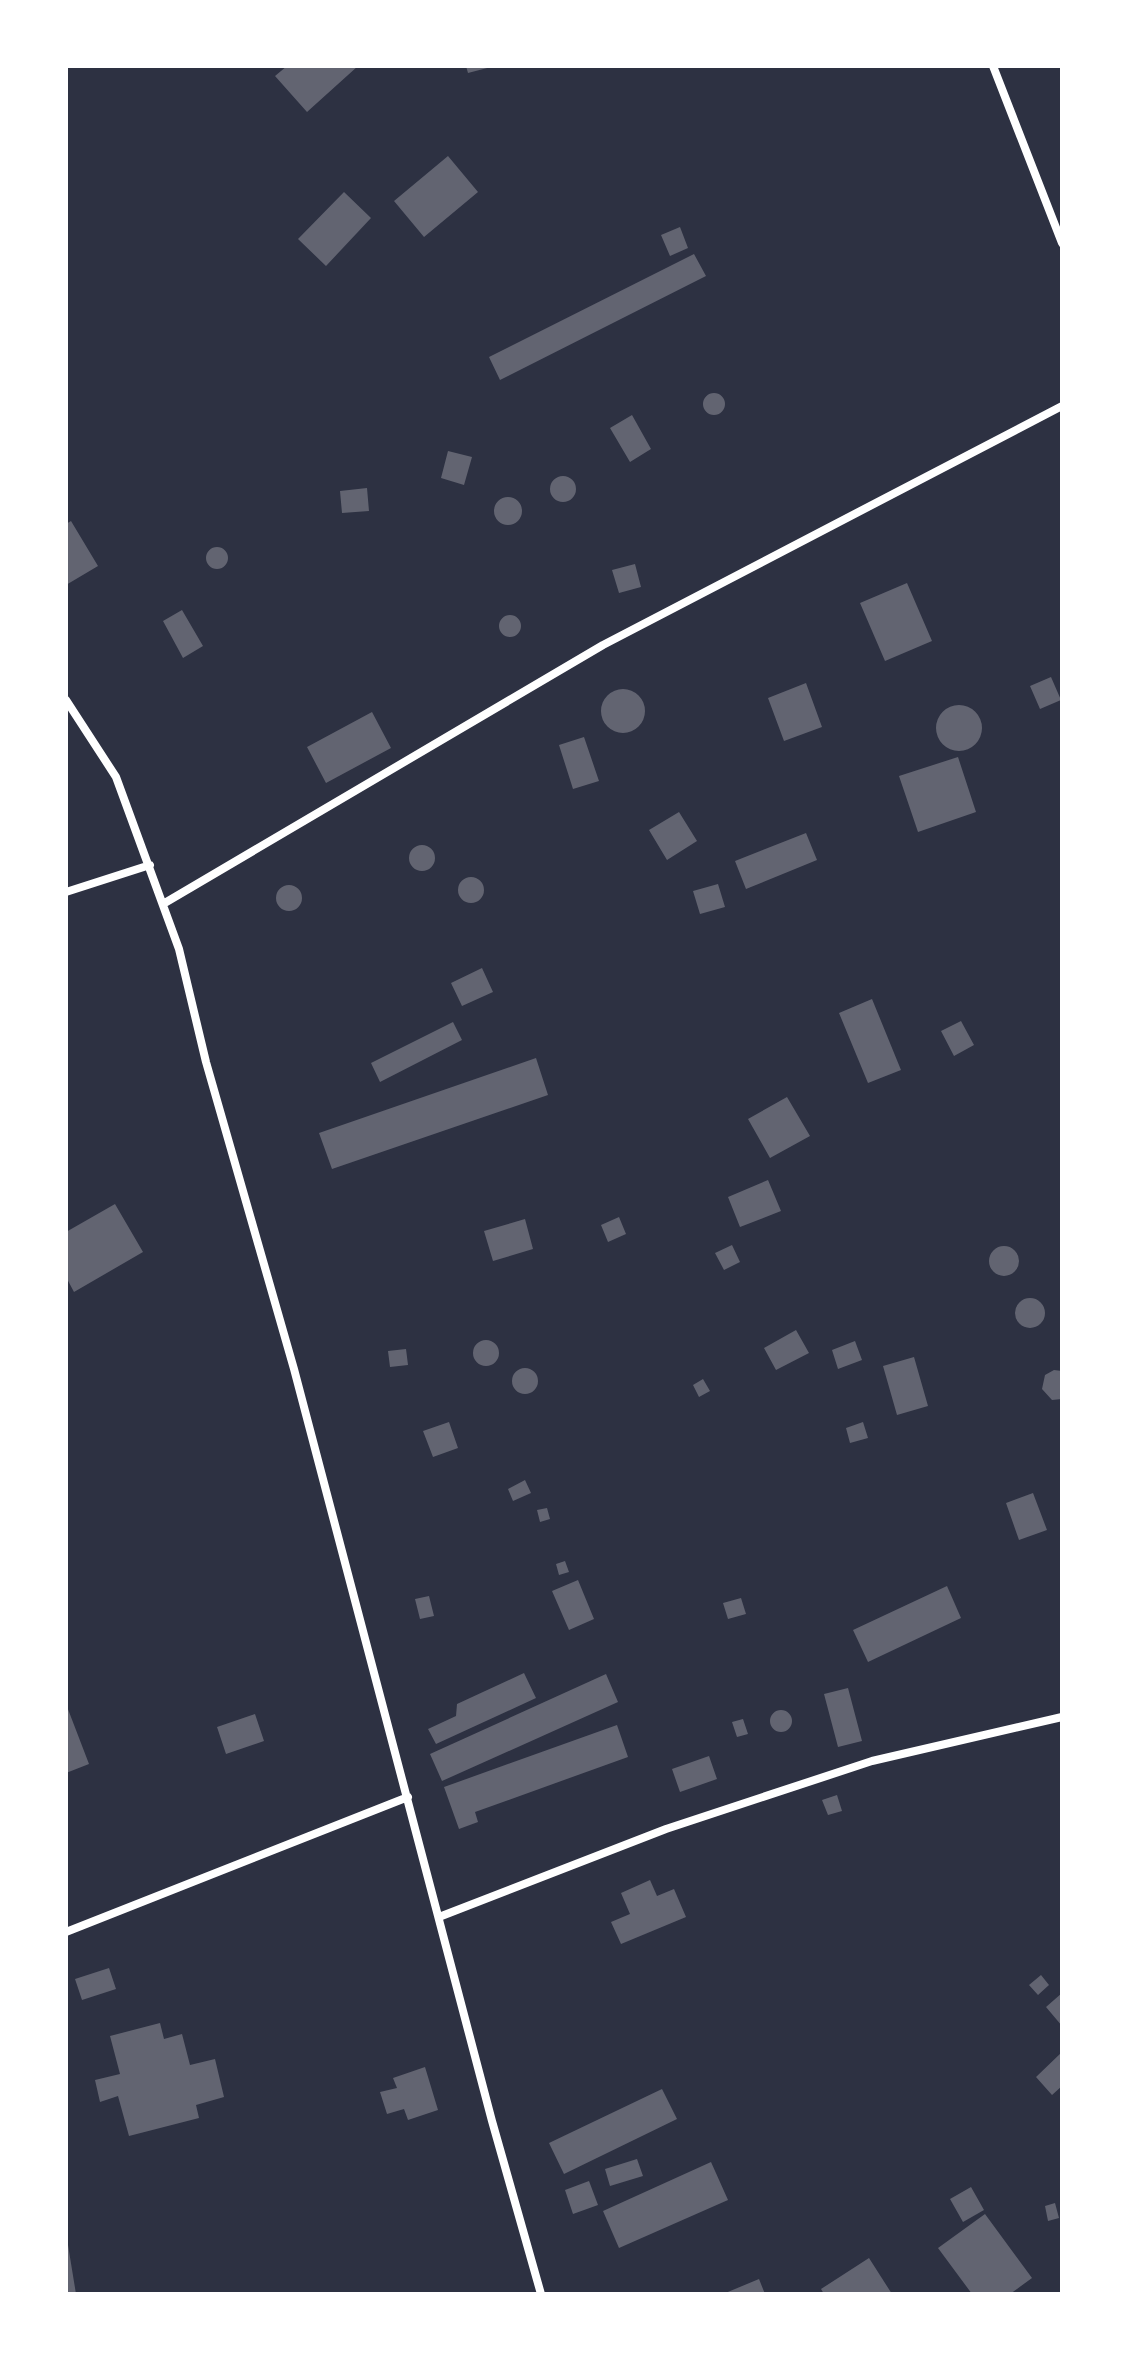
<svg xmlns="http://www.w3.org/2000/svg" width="1128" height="2360" viewBox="0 0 1128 2360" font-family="'IBM Plex Sans',sans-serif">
  <rect width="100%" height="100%" fill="#2d3142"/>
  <path fill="#626471" d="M 287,66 L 358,66 L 307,112 L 275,76 Z
    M 466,66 L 491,66 L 491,67 L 468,73 Z
    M 448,156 L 478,192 L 424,237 L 394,201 Z
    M 344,192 L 371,218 L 326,266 L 298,239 Z
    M 680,227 L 688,248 L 670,256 L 661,235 Z
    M 694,254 L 706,276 L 500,380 L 489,357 Z
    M703 404a11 11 0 1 1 22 0a11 11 0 1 1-22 0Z
    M 632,415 L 651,449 L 630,462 L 610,428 Z
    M 448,451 L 472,457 L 464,485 L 441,478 Z
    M550 489a13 13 0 1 1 26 0a13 13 0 1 1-26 0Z
    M 367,488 L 369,511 L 342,513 L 340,491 Z
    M494 511a14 14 0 1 1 28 0a14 14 0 1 1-28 0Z
    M 71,521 L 98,566 L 66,585 L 66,524 Z
    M206 558a11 11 0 1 1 22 0a11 11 0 1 1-22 0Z
    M 635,564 L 641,587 L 619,593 L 612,570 Z
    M 907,583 L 932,641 L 885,661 L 860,603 Z
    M 182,610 L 203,646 L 183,658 L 163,621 Z
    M499 626a11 11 0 1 1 22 0a11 11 0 1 1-22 0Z
    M 1051,677 L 1061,700 L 1040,709 L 1030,686 Z
    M 806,683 L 822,727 L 784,741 L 768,698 Z
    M601 711a22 22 0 1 1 44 0a22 22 0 1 1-44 0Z
    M936 728a23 23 0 1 1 46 0a23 23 0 1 1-46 0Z
    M 372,712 L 391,748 L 326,783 L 307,747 Z
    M 584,737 L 599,781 L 573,789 L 559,745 Z
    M 958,757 L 976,812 L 918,832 L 899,776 Z
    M 679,812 L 697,841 L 667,860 L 649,830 Z
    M 806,833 L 817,860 L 746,889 L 735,861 Z
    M409 858a13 13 0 1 1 26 0a13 13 0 1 1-26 0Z
    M458 890a13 13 0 1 1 26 0a13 13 0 1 1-26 0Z
    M 718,884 L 725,907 L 700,914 L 693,891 Z
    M276 898a13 13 0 1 1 26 0a13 13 0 1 1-26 0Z
    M 482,968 L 493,992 L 462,1006 L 451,983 Z
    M 872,999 L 901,1070 L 868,1083 L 839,1013 Z
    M 961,1021 L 974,1045 L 954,1056 L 941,1031 Z
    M 453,1022 L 462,1040 L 380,1082 L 371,1063 Z
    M 536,1058 L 548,1095 L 332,1169 L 319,1133 Z
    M 787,1097 L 810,1136 L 770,1158 L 748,1119 Z
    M 768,1180 L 781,1211 L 740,1227 L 728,1197 Z
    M 115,1204 L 143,1252 L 74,1292 L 66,1277 L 66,1232 Z
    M 619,1217 L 626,1234 L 608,1242 L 601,1225 Z
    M 525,1219 L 533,1249 L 493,1261 L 484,1231 Z
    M 732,1245 L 740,1262 L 724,1270 L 715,1253 Z
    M989 1261a15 15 0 1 1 30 0a15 15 0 1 1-30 0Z
    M1015 1313a15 15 0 1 1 30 0a15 15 0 1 1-30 0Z
    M 796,1330 L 809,1353 L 776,1370 L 764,1348 Z
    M473 1353a13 13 0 1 1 26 0a13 13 0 1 1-26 0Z
    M 855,1341 L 862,1360 L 838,1369 L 832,1350 Z
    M 406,1349 L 408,1365 L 390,1367 L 388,1351 Z
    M 914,1357 L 928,1406 L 897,1415 L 883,1366 Z
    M512 1381a13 13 0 1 1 26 0a13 13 0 1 1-26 0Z
    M 1054,1370 L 1062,1371 L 1062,1399 L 1052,1400 L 1042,1389 L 1045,1375 Z
    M 703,1379 L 710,1391 L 699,1397 L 693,1385 Z
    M 449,1422 L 458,1448 L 433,1457 L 423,1431 Z
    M 863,1422 L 868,1438 L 850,1443 L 846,1428 Z
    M 525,1480 L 531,1493 L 513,1501 L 508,1489 Z
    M 1033,1493 L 1047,1530 L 1019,1540 L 1006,1503 Z
    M 547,1508 L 550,1519 L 540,1522 L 537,1510 Z
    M 565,1561 L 569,1572 L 559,1575 L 556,1564 Z
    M 578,1580 L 594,1619 L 569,1630 L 552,1591 Z
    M 947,1586 L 961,1618 L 868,1662 L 853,1630 Z
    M 429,1596 L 434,1616 L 420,1619 L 415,1599 Z
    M 741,1598 L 746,1614 L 728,1619 L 723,1603 Z
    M 524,1673 L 536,1698 L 436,1744 L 428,1729 L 456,1716 L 457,1704 Z
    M 606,1674 L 618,1702 L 442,1781 L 430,1754 Z
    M 848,1688 L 862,1741 L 838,1747 L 824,1694 Z
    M 66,1704 L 89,1764 L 66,1773 Z
    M770 1721a11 11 0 1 1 22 0a11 11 0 1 1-22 0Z
    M 255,1714 L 264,1741 L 226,1754 L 217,1727 Z
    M 743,1719 L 748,1734 L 737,1737 L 732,1722 Z
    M 617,1725 L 628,1757 L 475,1812 L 478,1822 L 459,1829 L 444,1787 Z
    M 709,1756 L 717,1779 L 680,1792 L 672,1769 Z
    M 837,1795 L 842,1811 L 828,1815 L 822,1800 Z
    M 650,1880 L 657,1896 L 674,1889 L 686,1917 L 621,1944 L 611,1922 L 630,1914 L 621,1893 Z
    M 109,1968 L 116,1989 L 82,2000 L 75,1979 Z
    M 1041,1975 L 1049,1985 L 1038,1995 L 1029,1985 Z
    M 1062,1993 L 1062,2026 L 1046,2007 Z
    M 160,2023 L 164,2039 L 182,2034 L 190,2065 L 215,2059 L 224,2097 L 196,2105 L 199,2118 L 129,2136 L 118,2096 L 100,2102 L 95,2080 L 120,2074 L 110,2036 Z
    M 1062,2052 L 1062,2086 L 1052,2095 L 1036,2077 Z
    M 425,2067 L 438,2110 L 408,2120 L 404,2109 L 387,2114 L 380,2092 L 397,2088 L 393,2078 Z
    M 662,2089 L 677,2119 L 564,2174 L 549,2143 Z
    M 637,2159 L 643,2176 L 610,2186 L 605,2169 Z
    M 711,2162 L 728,2200 L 619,2248 L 603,2211 Z
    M 589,2181 L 598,2205 L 573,2214 L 565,2190 Z
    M 971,2187 L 984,2210 L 963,2222 L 950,2199 Z
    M 1055,2203 L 1059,2218 L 1048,2221 L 1045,2206 Z
    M 985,2214 L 1032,2278 L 1010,2294 L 972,2294 L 938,2248 Z
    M 66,2245 L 68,2245 L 76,2294 L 66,2294 Z
    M 869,2258 L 892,2294 L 824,2294 L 821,2289 Z
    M 759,2279 L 765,2294 L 723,2294 Z"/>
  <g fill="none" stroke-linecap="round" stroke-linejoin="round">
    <path stroke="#fff" stroke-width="8" d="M 993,66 L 1062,243
      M 66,700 L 116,777 L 179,949 L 206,1062 L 294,1369 L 492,2121 L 541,2294
      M 66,892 L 150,865
      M 163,904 L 603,645 L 1062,406
      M 439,1917 L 666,1829 L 872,1761 L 1062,1717
      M 66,1932 L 408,1797"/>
  </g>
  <rect width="1128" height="2360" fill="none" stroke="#ffffff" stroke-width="136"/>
</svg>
